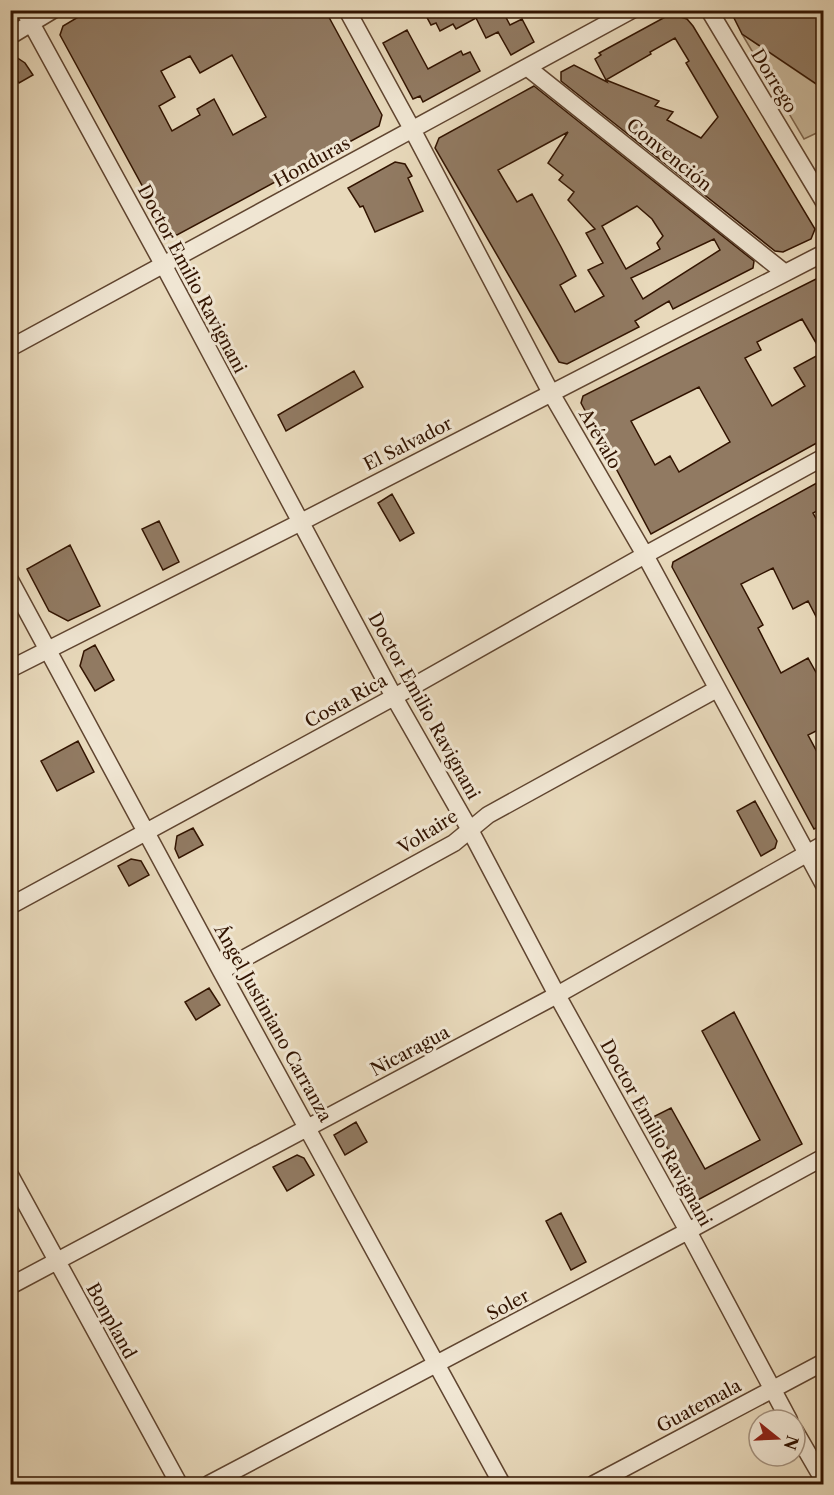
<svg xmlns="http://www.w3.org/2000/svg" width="834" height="1495" viewBox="0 0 834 1495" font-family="'Libre Caslon Text',serif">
  <rect width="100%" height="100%" fill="#e8d9bb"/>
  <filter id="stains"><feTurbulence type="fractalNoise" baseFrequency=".00333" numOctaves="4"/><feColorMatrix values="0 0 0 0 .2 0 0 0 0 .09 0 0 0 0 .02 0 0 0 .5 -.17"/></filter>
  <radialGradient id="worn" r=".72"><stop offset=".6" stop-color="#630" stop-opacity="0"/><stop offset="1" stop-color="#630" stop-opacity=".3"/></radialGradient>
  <path fill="#c9b89b" stroke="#7e664e" stroke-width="1.5" d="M 742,34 L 823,89 L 823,130 L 804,139 Z"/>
  <path fill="#917a62" stroke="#321401" stroke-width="1.5" fill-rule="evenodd" d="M 90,10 L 325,10 L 382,115 L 379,126 L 177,235 L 168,233 L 60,35 L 63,26 ZM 232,55 L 266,117 L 233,135 L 214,99 L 197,109 L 200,115 L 172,131 L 159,106 L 175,97 L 161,71 L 190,56 L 200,73 Z
    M 423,10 L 502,10 L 510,25 L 522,19 L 534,42 L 511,55 L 498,32 L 486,38 L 476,18 L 456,29 L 453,24 L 440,31 L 436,23 L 431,25 Z
    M 730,10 L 824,10 L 824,89 L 742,34 Z
    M 674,15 L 687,19 L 693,26 L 815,229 L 811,239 L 783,252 L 775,251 L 561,81 L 561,72 L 574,65 L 607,82 L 606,80 L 659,101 L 655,106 L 673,112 L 667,120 L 701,138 L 718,117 L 686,63 L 689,61 L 675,38 L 650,52 L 651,54 L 606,80 L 595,59 L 601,55 L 599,53 L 667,16 Z
    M 407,30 L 428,69 L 461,51 L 463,55 L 470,52 L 480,71 L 423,102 L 420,96 L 413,99 L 383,43 Z
    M 10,53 L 25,63 L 33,75 L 19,83 L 10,68 Z
    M 534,86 L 754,261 L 753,268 L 673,309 L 669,301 L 635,321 L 639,327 L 567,364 L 559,362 L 435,148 L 439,138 ZM 568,132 L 548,163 L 563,175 L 559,180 L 574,192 L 568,200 L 595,229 L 586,233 L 603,263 L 588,270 L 604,296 L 575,312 L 560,285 L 576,276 L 561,247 L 532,194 L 517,202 L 498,170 ZM 637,206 L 652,219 L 663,236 L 657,243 L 660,249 L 626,269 L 602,226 ZM 714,239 L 720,250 L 643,299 L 631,278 Z
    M 395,162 L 405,164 L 412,176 L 408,178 L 423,211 L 375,232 L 363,206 L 360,207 L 348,188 Z
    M 824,275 L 824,439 L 651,534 L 581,403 L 583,396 ZM 802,319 L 822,353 L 794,368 L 805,386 L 772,406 L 745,358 L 761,350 L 757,342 ZM 699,387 L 730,442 L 679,472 L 670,456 L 655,465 L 631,421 Z
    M 354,371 L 363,387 L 286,431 L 278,415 Z
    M 824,479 L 824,507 L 813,513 L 824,533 L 824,632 L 808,601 L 793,609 L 773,568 L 741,584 L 763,625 L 758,628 L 781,673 L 808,658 L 817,674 L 824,670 L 824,727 L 808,735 L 824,765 L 824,824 L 814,829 L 672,567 L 673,562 Z
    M 392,494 L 414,533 L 400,541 L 378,503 Z
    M 159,521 L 179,562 L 163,570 L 142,529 Z
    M 70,545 L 100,606 L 68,621 L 49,611 L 27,569 Z
    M 95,645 L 114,680 L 95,691 L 80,666 L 84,651 Z
    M 78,741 L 94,772 L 57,791 L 41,761 Z
    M 755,801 L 777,841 L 775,848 L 761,856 L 737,811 Z
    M 193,828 L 203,845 L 179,858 L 175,849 L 177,836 Z
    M 131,859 L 141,861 L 149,875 L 129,886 L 118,866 Z
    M 209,988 L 220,1005 L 196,1020 L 185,1002 Z
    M 734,1012 L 802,1144 L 696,1201 L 651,1118 L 671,1108 L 705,1169 L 760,1140 L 702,1031 Z
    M 356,1122 L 367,1142 L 345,1155 L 334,1135 Z
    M 297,1155 L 304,1158 L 314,1175 L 287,1191 L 273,1167 Z
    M 561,1213 L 586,1262 L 571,1270 L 546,1221 Z"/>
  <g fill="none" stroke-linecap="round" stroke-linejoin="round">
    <defs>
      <path id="minor" d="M 24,10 L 164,266 L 394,697 L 470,830 L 557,995 L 688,1231 L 789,1420
        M 347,10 L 412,129 L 551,393 L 645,555 L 824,885
        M 709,10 L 824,202
        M 10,36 L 53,10
        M 528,68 L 785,273
        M 10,348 L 632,10
        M 10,580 L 221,971 L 502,1484
        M 10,669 L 301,522 L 824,253
        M 10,906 L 394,697 L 645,555 L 824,457
        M 221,971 L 454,843 L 488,815 L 717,689
        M 10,1175 L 179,1484
        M 10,1286 L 557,995 L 824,844
        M 795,1431 L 824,1481
        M 209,1484 L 688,1231 L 824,1157
        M 594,1484 L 824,1362"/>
    </defs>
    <use href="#minor" stroke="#604530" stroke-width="19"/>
    <use href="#minor" stroke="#f0e6d3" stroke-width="16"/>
  </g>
  <g text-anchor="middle" stroke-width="6" stroke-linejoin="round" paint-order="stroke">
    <g font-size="18" fill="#321401" stroke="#f0e6d3">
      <text transform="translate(774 81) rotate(59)" y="6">Dorrego</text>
      <text transform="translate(669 155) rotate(39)" y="6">Convención</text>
      <text transform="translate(312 162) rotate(-29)" y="6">Honduras</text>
      <text transform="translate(192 279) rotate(62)" y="6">Doctor Emilio Ravignani</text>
      <text transform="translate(600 439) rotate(60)" y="6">Arévalo</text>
      <text transform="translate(408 444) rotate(-27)" y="6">El Salvador</text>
      <text transform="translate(346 701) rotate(-29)" y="6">Costa Rica</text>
      <text transform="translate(424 706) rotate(61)" y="6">Doctor Emilio Ravignani</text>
      <text transform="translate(428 832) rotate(-32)" y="6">Voltaire</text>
      <text transform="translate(273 1023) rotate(61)" y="6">Ángel Justiniano Carranza</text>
      <text transform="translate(410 1051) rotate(-28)" y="6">Nicaragua</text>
      <text transform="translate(656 1133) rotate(61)" y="6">Doctor Emilio Ravignani</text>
      <text transform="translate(508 1305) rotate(-28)" y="6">Soler</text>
      <text transform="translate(111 1321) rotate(61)" y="6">Bonpland</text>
      <text transform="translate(699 1406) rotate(-28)" y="6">Guatemala</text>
    </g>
  </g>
  <rect width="834" height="1495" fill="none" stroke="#e8d9bb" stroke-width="36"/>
  <rect x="12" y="12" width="810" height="1471" fill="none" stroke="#321401" stroke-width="3"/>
  <rect x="18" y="18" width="798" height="1459" fill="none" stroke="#321401" stroke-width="1.5"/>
  <g transform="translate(777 1438) rotate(108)"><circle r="28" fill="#f0e6d3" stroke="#a4927f" stroke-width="1.5"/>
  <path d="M0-4.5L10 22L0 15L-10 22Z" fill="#8f2418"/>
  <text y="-9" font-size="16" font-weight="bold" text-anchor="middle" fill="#321401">N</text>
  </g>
  <rect width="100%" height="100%" filter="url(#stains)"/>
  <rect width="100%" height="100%" fill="url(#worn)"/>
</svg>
